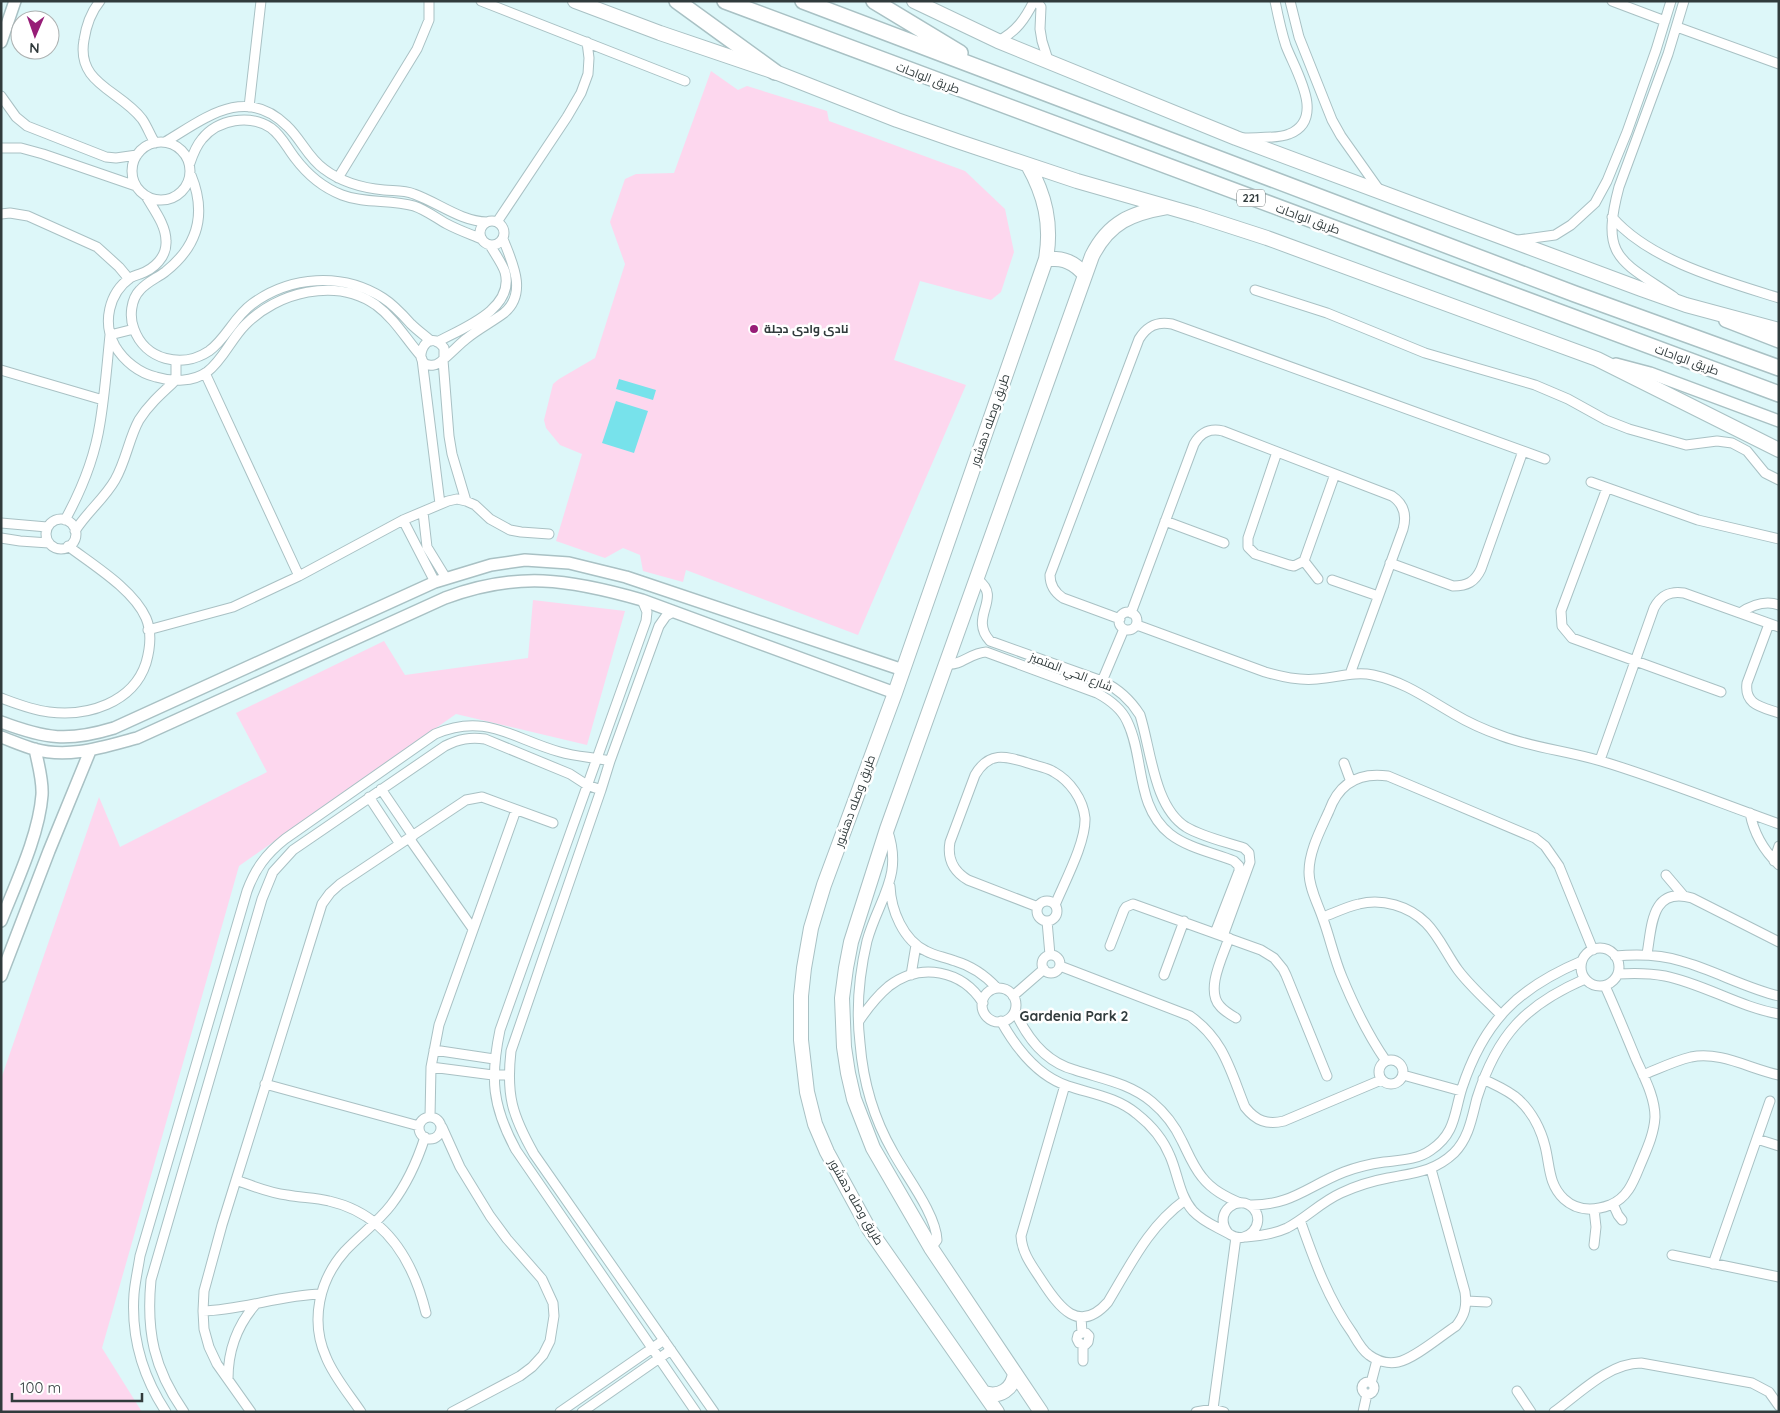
<svg xmlns="http://www.w3.org/2000/svg" width="1780" height="1413" viewBox="0 0 1780 1413" font-family="Quicksand,Cairo,sans-serif">
  <rect width="100%" height="100%" fill="#ddf7f9"/>
  <path fill="#fdd7ee" d="M 711,71 L 738,90 L 747,86 L 827,111 L 829,121 L 965,171 L 1005,209 L 1014,252 L 1001,292 L 991,300 L 920,281 L 894,360 L 966,385 L 858,635 L 686,570 L 683,582 L 643,571 L 640,555 L 623,548 L 605,558 L 556,541 L 582,454 L 560,445 L 546,428 L 544,420 L 553,384 L 559,379 L 595,358 L 625,264 L 610,222 L 625,179 L 636,174 L 674,173 Z
    M 533,600 L 625,611 L 587,745 L 456,714 L 239,866 L 102,1348 L 142,1412 L 1,1412 L 1,1079 L 99,797 L 120,847 L 267,772 L 236,713 L 384,641 L 405,675 L 528,658 Z"/>
  <path fill="#77e2eb" d="M 619,379 L 656,390 L 653,400 L 616,389 Z
    M 616,401 L 648,411 L 634,453 L 602,443 Z"/>
  <g fill="none" stroke-linecap="round" stroke-linejoin="round">
    <defs>
      <path id="street" d="M 100,1 C 91,12 86,27 84,40 C 76,84 120,90 142,119 C 147,126 150,135 155,143
        M 481,1 L 685,81
        M 1034,1 L 1038,3 L 1041,7 L 1040,29 L 1042,41 L 1049,63
        M 1290,1 L 1299,37 L 1332,120 L 1341,136 L 1380,191
        M 1612,1 L 1665,21
        M 1677,27 L 1779,64
        M 998,41 C 1016,32 1025,19 1034,1
        M 1,96 L 16,117 L 27,126 L 106,157 L 116,158 L 137,155
        M 249,107 L 261,1
        M 1243,138 C 1256,137 1278,139 1289,134 C 1327,119 1295,70 1286,46 C 1281,31 1278,16 1275,1
        M132 171a29 29 0 1 1 58 0a29 29 0 1 1-58 0Z
        M 165,142 C 204,119 245,84 287,126 C 301,139 308,158 324,169 C 341,182 363,188 384,190 C 394,191 404,190 414,194 C 439,203 460,221 487,222
        M 1,148 L 21,148 L 43,154 L 136,186
        M 190,163 C 193,154 196,146 202,139 C 218,119 250,114 271,128 C 282,136 287,148 295,158 C 307,174 324,188 342,195 C 365,204 391,199 414,206 C 426,210 436,218 447,224 C 458,230 470,234 482,239
        M 191,175 C 207,214 198,246 165,272 C 157,278 147,282 140,290 C 131,299 129,317 134,329 C 145,360 182,369 209,351 C 226,339 234,317 252,304 C 290,276 342,272 383,298 C 394,305 402,314 411,324 C 417,330 424,335 431,341
        M 338,178 L 417,49 L 429,20 L 429,1
        M 146,196 C 154,210 166,225 166,241 C 167,257 154,269 140,274 C 137,275 133,276 130,278 C 109,293 102,323 115,346 C 124,361 139,373 156,377 C 172,382 193,382 207,372 C 223,360 231,339 245,325 C 277,292 336,277 376,305 C 395,319 406,339 421,356
        M 1,214 L 10,213 L 28,216 L 97,247 L 119,267 L 129,279
        M 1612,217 C 1650,261 1725,281 1779,298
        M480 233a12 12 0 1 1 24 0a12 12 0 1 1-24 0Z
        M 497,222 L 567,117 L 581,93 L 588,74 L 589,58 L 587,42
        M 1518,240 L 1555,235 L 1571,225 L 1595,203 L 1607,181 L 1627,132 L 1656,50 L 1671,1
        M 1255,290 L 1327,313 L 1425,353 L 1535,385 L 1568,399 L 1606,420 L 1629,429 L 1686,445 L 1717,441 L 1732,443 L 1747,451 L 1765,473 L 1779,480
        M 1674,297 C 1620,260 1600,258 1619,187 L 1668,54 L 1684,1
        M 437,342 C 463,328 515,309 505,272 C 502,263 495,254 490,245
        M 444,357 L 444,348 C 426,323 408,369 434,365 C 440,365 459,344 466,339 C 478,329 492,322 504,313 C 528,293 512,262 503,239
        M 422,359 L 440,504
        M 443,360 L 449,436 L 452,454 L 466,501
        M 1,370 L 103,400
        M 205,373 L 299,576
        M 1277,452 L 1248,538 L 1248,547 L 1255,554 L 1289,565 L 1294,566 L 1304,561 L 1335,474
        M 1591,482 L 1698,520 L 1779,539
        M 1607,488 L 1561,611 L 1562,626 L 1572,638 L 1721,692
        M 423,512 L 427,547 L 446,578
        M46 534a15 15 0 1 1 30 0a15 15 0 1 1-30 0Z
        M 65,520 C 81,491 95,456 100,423 C 105,393 107,364 110,335 L 134,329
        M 403,520 L 435,582
        M 1165,521 L 1224,543
        M 1,523 L 47,527
        M 75,531 C 87,512 104,499 115,480 C 126,461 129,438 139,420 C 149,404 163,392 176,380 L 176,361
        M 1,538 L 20,541 L 49,543
        M 1304,561 L 1318,579
        M 1390,563 L 1453,586 C 1467,586 1475,582 1481,569 L 1523,451
        M 978,580 C 1003,598 968,617 990,641 L 1102,681 C 1119,689 1130,699 1140,715 C 1151,750 1154,807 1186,827 C 1203,837 1226,842 1244,848 L 1249,853 L 1250,862 L 1223,936
        M 1332,580 L 1378,596
        M 642,600 L 647,612 L 646,621 L 500,1030 C 490,1078 492,1106 516,1150 L 696,1412
        M 673,612 L 666,616 L 659,626 L 610,761 L 601,790 L 511,1051 C 506,1095 512,1115 534,1154 L 714,1412
        M1119 621a9 9 0 1 1 18 0a9 9 0 1 1-18 0Z
        M 1131,613 L 1194,444 C 1201,432 1210,428 1223,431 L 1392,496 C 1404,504 1407,515 1403,529 L 1350,674
        M 1740,613 C 1752,605 1765,600 1779,605
        M 1120,619 L 1063,598 C 1054,592 1050,585 1050,575 L 1139,339 C 1147,326 1157,321 1172,324 L 1545,459
        M 1769,624 L 1747,683 C 1744,705 1762,707 1779,713
        M 1137,625 L 1265,672 C 1282,677 1299,681 1317,679 C 1336,678 1354,671 1373,675 C 1405,682 1426,698 1454,714 C 1469,723 1485,730 1502,736 C 1534,748 1568,751 1601,761 C 1661,779 1720,803 1779,824
        M 148,630 L 233,607 L 299,576 L 403,520 L 448,501 L 457,499 L 466,501 L 475,505 L 490,519 L 510,530 L 521,532 L 549,534
        M 947,664 C 961,666 970,653 986,652 L 1097,693 C 1110,700 1121,708 1127,721 C 1145,758 1135,806 1170,834 C 1188,848 1214,853 1234,861 L 1239,866 L 1239,871 L 1215,933
        M 1100,686 L 1124,629
        M 1,698 C 17,704 32,710 49,712 C 87,717 133,703 146,663 C 150,649 152,632 146,618 C 133,589 93,565 68,546
        M 1600,760 L 1654,608 C 1661,595 1670,591 1684,593 L 1779,627
        M 1344,763 L 1351,782
        M 381,789 L 413,836
        M 369,797 L 400,844
        M 1750,813 C 1754,834 1763,850 1779,865
        M 887,829 C 904,876 879,898 867,941 C 859,975 856,1009 860,1043 C 863,1081 874,1119 893,1152 C 906,1176 936,1214 937,1240 L 931,1248
        M 409,838 L 473,929
        M 1774,861 L 1779,846
        M 1666,875 L 1683,895
        M 890,886 C 891,910 903,940 926,951 C 935,956 945,957 955,961 C 972,966 985,975 997,988
        M1037 911a10 10 0 1 1 20 0a10 10 0 1 1-20 0Z
        M 1038,907 L 968,880 C 953,871 947,859 950,842 L 975,775 C 989,751 1005,756 1028,763 C 1036,766 1046,767 1054,772 C 1070,781 1083,799 1085,818 C 1086,842 1065,881 1055,905
        M 1323,917 C 1334,913 1346,907 1359,904 C 1382,898 1409,906 1426,923 C 1439,936 1447,955 1458,970 C 1470,986 1486,1000 1500,1014
        M 1047,921 L 1050,955
        M 1229,938 C 1223,956 1205,990 1220,1006 C 1224,1011 1231,1015 1236,1018
        M 1110,946 L 1124,910 L 1126,907 L 1133,904 L 1261,950 L 1274,958 L 1283,969 L 1286,975 L 1327,1076
        M1581 967a19 19 0 1 1 38 0a19 19 0 1 1-38 0Z
        M 1647,954 C 1652,926 1651,886 1692,898 L 1779,942
        M1042 964a9 9 0 1 1 18 0a9 9 0 1 1-18 0Z
        M 1615,956 C 1638,954 1659,954 1681,961 C 1714,970 1745,988 1779,996
        M 1060,966 L 1190,1016 C 1224,1040 1230,1070 1245,1107 C 1256,1121 1267,1125 1284,1121 L 1381,1080
        M 1618,974 C 1634,973 1649,973 1665,976 C 1704,984 1739,1007 1779,1014
        M 911,975 L 916,945
        M 1164,975 L 1184,921
        M982 1005a17 17 0 1 1 34 0a17 17 0 1 1-34 0Z
        M 1013,996 L 1044,969
        M 1015,1011 C 1027,1038 1045,1062 1075,1070 C 1102,1079 1129,1083 1152,1102 C 1164,1112 1175,1126 1182,1141 C 1188,1153 1193,1166 1202,1177 C 1212,1190 1226,1197 1240,1203
        M 859,1021 C 867,1009 877,996 889,986 C 921,962 962,970 983,1003
        M 1001,1021 C 1016,1048 1037,1076 1068,1086 C 1092,1094 1117,1097 1137,1114 C 1151,1125 1163,1139 1170,1156 C 1178,1174 1179,1195 1193,1211 C 1204,1223 1218,1227 1231,1235 C 1247,1245 1266,1224 1254,1209 C 1239,1192 1212,1213 1228,1233
        M 434,1050 L 494,1059
        M1379 1072a12 12 0 1 1 24 0a12 12 0 1 1-24 0Z
        M 1386,1061 C 1368,1035 1354,1006 1342,977 C 1334,958 1330,938 1323,919 C 1318,904 1309,888 1309,872 C 1309,851 1321,829 1329,811 C 1339,783 1359,772 1388,776 L 1535,838 L 1545,846 L 1559,866 L 1593,950
        M 431,1067 L 493,1075 L 508,1075
        M 1403,1075 L 1461,1091
        M 1643,1075 C 1658,1069 1674,1061 1691,1057 C 1721,1051 1750,1069 1779,1075
        M 1483,1079 C 1495,1085 1510,1091 1519,1100 C 1532,1112 1541,1130 1545,1146 C 1550,1165 1548,1184 1564,1199 C 1577,1211 1594,1211 1610,1205 C 1627,1198 1633,1183 1639,1168 C 1646,1151 1654,1135 1655,1117 C 1655,1097 1644,1077 1636,1059 C 1626,1035 1616,1010 1605,986
        M 265,1084 L 419,1126
        M 1065,1085 L 1021,1236 C 1022,1254 1033,1267 1042,1281 C 1059,1307 1079,1335 1108,1302 C 1131,1264 1148,1227 1185,1200
        M 430,1117 L 431,1067 L 439,1025 L 516,810
        M419 1128a11 11 0 1 1 22 0a11 11 0 1 1-22 0Z
        M 442,1127 L 460,1167 L 490,1216 L 507,1239 L 542,1279 L 553,1303 L 554,1316 L 550,1341 L 543,1355 L 532,1367 L 520,1376 L 452,1412
        M 1757,1139 L 1779,1146
        M 236,1180 C 253,1186 269,1193 287,1195 C 301,1198 315,1197 329,1201 C 386,1214 413,1260 426,1313
        M 1613,1204 L 1618,1215 L 1622,1220
        M 1249,1205 C 1291,1206 1308,1186 1344,1172 C 1357,1167 1370,1164 1384,1162 C 1401,1160 1417,1160 1431,1150 C 1456,1133 1454,1113 1462,1088 C 1484,1021 1518,988 1582,961
        M 1300,1220 C 1314,1260 1328,1299 1353,1334 C 1357,1341 1362,1350 1369,1355 C 1377,1361 1388,1364 1398,1362 C 1414,1359 1442,1335 1456,1326 C 1465,1315 1467,1306 1465,1292 L 1431,1169
        M 1246,1237 C 1260,1236 1274,1234 1287,1228 C 1306,1218 1321,1202 1341,1193 C 1356,1186 1372,1181 1388,1178 C 1413,1173 1434,1172 1454,1153 C 1469,1138 1472,1117 1477,1098 C 1497,1035 1525,1005 1585,979
        M 1594,1245 L 1596,1227 L 1594,1209
        M 1672,1255 L 1779,1277
        M 1713,1264 L 1770,1101
        M 1466,1301 L 1487,1302
        M 203,1311 C 243,1310 280,1295 321,1294
        M 1081,1317 L 1082,1333 L 1078,1335 L 1077,1339 L 1079,1343 L 1085,1345 L 1088,1342 L 1089,1336 L 1086,1333 L 1082,1333
        M 1083,1345 L 1083,1361
        M 228,1379 C 228,1351 236,1327 255,1305
        M1362 1388a6 6 0 1 1 12 0a6 6 0 1 1-12 0Z
        M 1371,1383 L 1377,1360
        M 1517,1391 L 1531,1412
        M 1213,1409 L 1236,1237
        M 166,1412 C 143,1377 131,1336 134,1294 C 135,1282 138,1269 140,1256 L 247,891 C 255,869 266,854 285,839 L 435,734 C 486,712 513,739 560,752 C 577,757 593,757 610,761
        M 184,1412 C 154,1369 146,1332 151,1280 L 262,899 L 273,872 L 293,850 L 445,746 C 459,739 470,737 485,739 L 570,774 L 587,785 L 601,790
        M 251,1412 L 217,1364 L 209,1347 L 204,1329 L 203,1311 L 204,1291 L 222,1225 L 322,904 L 330,893 L 340,884 L 466,800 L 482,797 L 553,823
        M 361,1412 C 349,1394 334,1377 326,1357 C 310,1321 319,1280 345,1251 C 360,1235 378,1222 391,1205 C 407,1184 417,1162 425,1137
        M 560,1412 L 664,1340
        M 582,1412 L 671,1350
        M 1196,1412 L 1213,1409 L 1224,1412
        M 1363,1412 L 1367,1394
        M 1554,1412 C 1580,1393 1609,1363 1641,1363 L 1752,1383 L 1769,1392 L 1779,1406"/>
      <path id="secondary" d="M 1,42 L 15,1
        M 1725,321 L 1779,342
        M 1616,364 L 1650,373 L 1779,421
        M 1,722 C 46,739 68,742 114,728 L 435,582 L 491,565 L 525,560 L 569,563 L 626,577 L 903,670
        M 1,737 C 12,741 23,746 34,749 C 69,759 103,747 137,738 L 445,598 C 517,571 569,579 642,600 L 895,693
        M 1,921 C 16,883 39,835 42,795 C 43,780 38,764 35,749
        M 1,976 L 49,851 L 90,751"/>
      <path id="primary" d="M 575,1 L 660,33 L 775,72 L 897,120 L 960,142 L 1077,181 L 1196,215 L 1267,238 L 1597,359 L 1779,450
        M 914,1 L 998,41 L 1236,138 L 1641,289 L 1686,305 L 1779,330
        M 1046,259 C 1064,258 1074,262 1085,275
        M 984,1393 C 1000,1398 1013,1389 1015,1373
        M 997,1412 L 869,1229 L 827,1152 L 815,1124 L 807,1092 L 801,1040 L 801,996 L 804,968 L 811,928 L 824,885 L 895,693 L 1046,259 C 1052,224 1045,195 1028,165
        M 1041,1412 L 931,1248 L 873,1148 L 854,1099 L 848,1073 L 844,1047 L 842,998 L 846,968 L 851,942 L 887,829 L 1092,256 C 1109,222 1132,213 1167,207"/>
      <path id="highway" d="M 677,1 L 775,72
        M 725,1 L 1779,394
        M 803,1 L 1575,294 L 1779,368
        M 874,1 L 960,53"/>
    </defs>
    <use href="#street" stroke="#a9c1c4" stroke-width="11"/>
    <use href="#secondary" stroke="#a9c1c4" stroke-width="14"/>
    <use href="#primary" stroke="#a9c1c4" stroke-width="16"/>
    <use href="#highway" stroke="#a9c1c4" stroke-width="18"/>
    <use href="#street" stroke="#fff" stroke-width="9"/>
    <use href="#secondary" stroke="#fff" stroke-width="11"/>
    <use href="#primary" stroke="#fff" stroke-width="14"/>
    <use href="#highway" stroke="#fff" stroke-width="15"/>
  </g>
  <circle fill="#971d77" stroke="#fff" stroke-width="2" cx="754" cy="329" r="5"/>
  <g text-anchor="middle" stroke-width="5" stroke-linejoin="round" paint-order="stroke">
    <rect fill="#fff" stroke="#6f7676" stroke-width="1" x="1237" y="189.5" width="28" height="17" rx="4"/>
    <g font-size="11" font-weight="bold" fill="#313b3c">
      <text x="1251" y="202">221</text>
    </g>
    <g font-size="12" fill="#313b3c" stroke="#fff">
      <text transform="translate(928 78) rotate(21)" y="4">طريق الواحات</text>
      <text transform="translate(1308 219) rotate(20)" y="4">طريق الواحات</text>
      <text transform="translate(1687 360) rotate(20)" y="4">طريق الواحات</text>
      <text transform="translate(990 420) rotate(-71)" y="4">طريق وصله دهشور</text>
      <text transform="translate(1071 672) rotate(21)" y="4">شارع الحي المتميز</text>
      <text transform="translate(855 801) rotate(-70)" y="4">طريق وصله دهشور</text>
      <text transform="translate(856 1202) rotate(60)" y="4">طريق وصله دهشور</text>
    </g>
    <g font-size="12" font-weight="bold" fill="#313b3c" stroke="#fff" text-anchor="start">
      <text x="764" y="333">نادى وادى دجلة</text>
    </g>
    <g font-size="14" font-weight="bold" fill="#313b3c" stroke="#fff">
      <text x="1074" y="1021">Gardenia Park 2</text>
    </g>
  </g>
  <rect width="1780" height="1413" fill="none" stroke="#313b3c" stroke-width="5"/>
  <g transform="translate(35 35) rotate(182)"><circle r="24" fill="#ffffff" stroke="#adb1b1"/>
  <path d="M0-4L9 19L0 12L-9 19Z" fill="#971d77"/>
  <text y="-8" font-size="14" font-weight="bold" text-anchor="middle" fill="#313b3c">N</text>
  </g>
  <path d="M12 1393v8h130v-8" fill="none" stroke="#313b3c" stroke-width="2.5"/>
  <text x="20" y="1393" font-size="15" fill="#313b3c" stroke="#ffffff" stroke-width="4" paint-order="stroke">100 m</text>
</svg>
